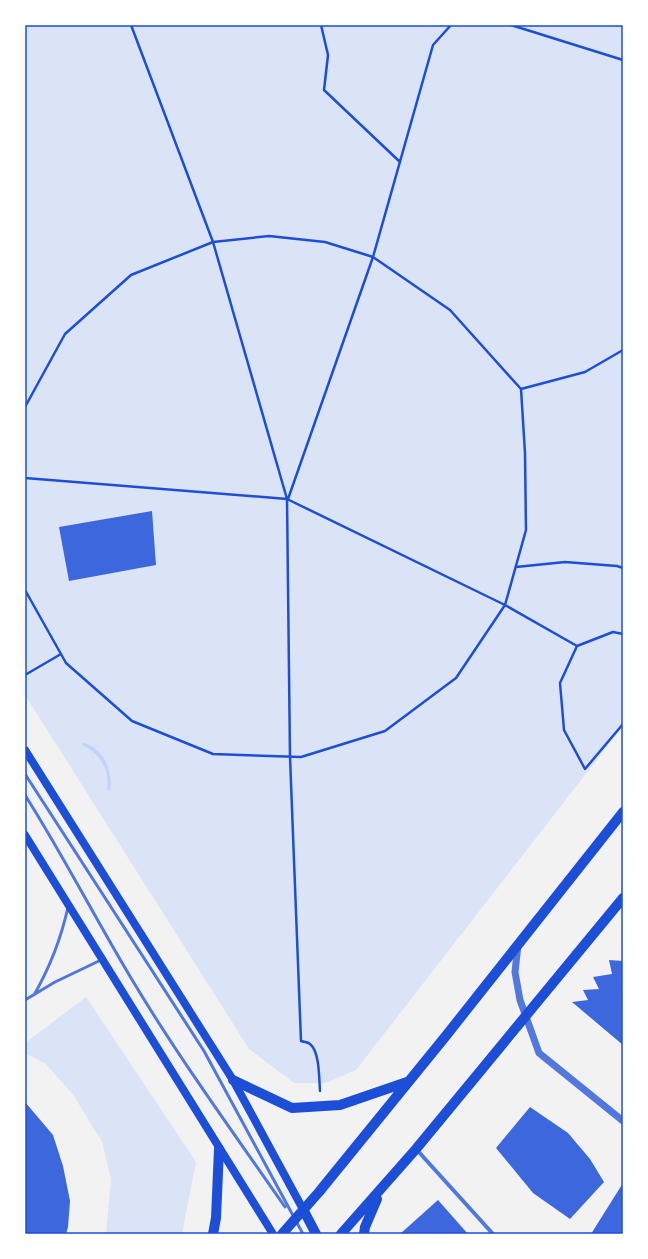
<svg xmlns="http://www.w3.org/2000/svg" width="648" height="1259" viewBox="0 0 648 1259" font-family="'Open Sans',sans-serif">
  <rect width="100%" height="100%" fill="#f2f2f2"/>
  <path fill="#dbe4f7" d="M 25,25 L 623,25 L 623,726 L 356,1070 L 325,1083 L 294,1083 L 249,1049 L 25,695 Z
    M 86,997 L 196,1162 L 182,1234 L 106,1234 L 111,1179 L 102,1142 L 74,1096 L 46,1064 L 25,1053 L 25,1043 Z"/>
  <path fill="#bfd3fe" d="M 83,743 C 104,747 113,772 110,791 L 107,789 C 111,771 99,752 82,745 Z"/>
  <path fill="#3d67dc" d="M 152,511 L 156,565 L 69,581 L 59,527 Z
    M 609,960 L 623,961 L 623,1045 L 572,1002 L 588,1000 L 583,990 L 599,989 L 593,977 L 612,974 Z
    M 25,1102 L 53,1135 L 63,1166 L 70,1201 L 68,1227 L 66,1234 L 25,1234 Z
    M 530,1107 L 568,1133 L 590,1159 L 604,1182 L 570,1219 L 533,1193 L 496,1148 Z
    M 623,1183 L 623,1234 L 591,1234 Z
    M 438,1200 L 468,1234 L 400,1234 Z"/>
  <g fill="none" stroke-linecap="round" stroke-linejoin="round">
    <path stroke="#1d4ed8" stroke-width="2.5" d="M 131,25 L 213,242 L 287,499 L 290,757 L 301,1041 C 304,1042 308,1042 310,1044 C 320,1052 319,1080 320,1091
      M 321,25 L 328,55 L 324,90 L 400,162
      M 511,25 L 623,60
      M 521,389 L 585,372 L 623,350
      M 25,407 L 65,334 L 131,275 L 213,242 L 269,236 L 325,242 L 373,257 L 450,310 L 521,389 L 525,453 L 526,530 L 505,605 L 456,678 L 385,731 L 301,757 L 213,754 L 132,721 L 66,663 L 25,590
      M 25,478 L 287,499 L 505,605 L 577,646
      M 288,499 L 373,257 L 433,45 L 451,25
      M 516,567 L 565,562 L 617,566 L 623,568
      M 623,634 L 613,632 L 577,646 L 560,683 L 564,730 L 585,769 L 623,724
      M 25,675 L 61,654"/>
    <path stroke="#5277de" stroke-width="3" d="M 25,774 L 204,1051 L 303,1234
      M 25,795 C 63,855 95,918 131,978 C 178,1057 233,1132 285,1207
      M 34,995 C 50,967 61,939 68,907
      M 25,1000 L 55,982 L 101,960"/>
    <path stroke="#5277de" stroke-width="4" d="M 417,1150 L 493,1234"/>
    <path stroke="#5277de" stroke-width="7" d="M 518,945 L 515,972 L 520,1000 L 539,1053 L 623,1121"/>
    <path stroke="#1d4ed8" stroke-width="8" d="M 25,750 L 233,1080 L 304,1211
      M 25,835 L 273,1234"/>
    <path stroke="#1d4ed8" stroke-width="10" d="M 233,1080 L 292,1108 L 340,1105 L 407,1082
      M 304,1211 L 316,1234
      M 213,1234 L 216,1218 L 219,1149
      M 282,1234 L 319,1192 L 445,1037 L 623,812
      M 341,1234 L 416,1149 L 623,898
      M 364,1234 L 365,1227 L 377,1199"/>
  </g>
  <rect width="648" height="1259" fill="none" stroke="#ffffff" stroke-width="52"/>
  <rect x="26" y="26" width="596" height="1207" fill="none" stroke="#1d4ed8" stroke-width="1.5"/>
</svg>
